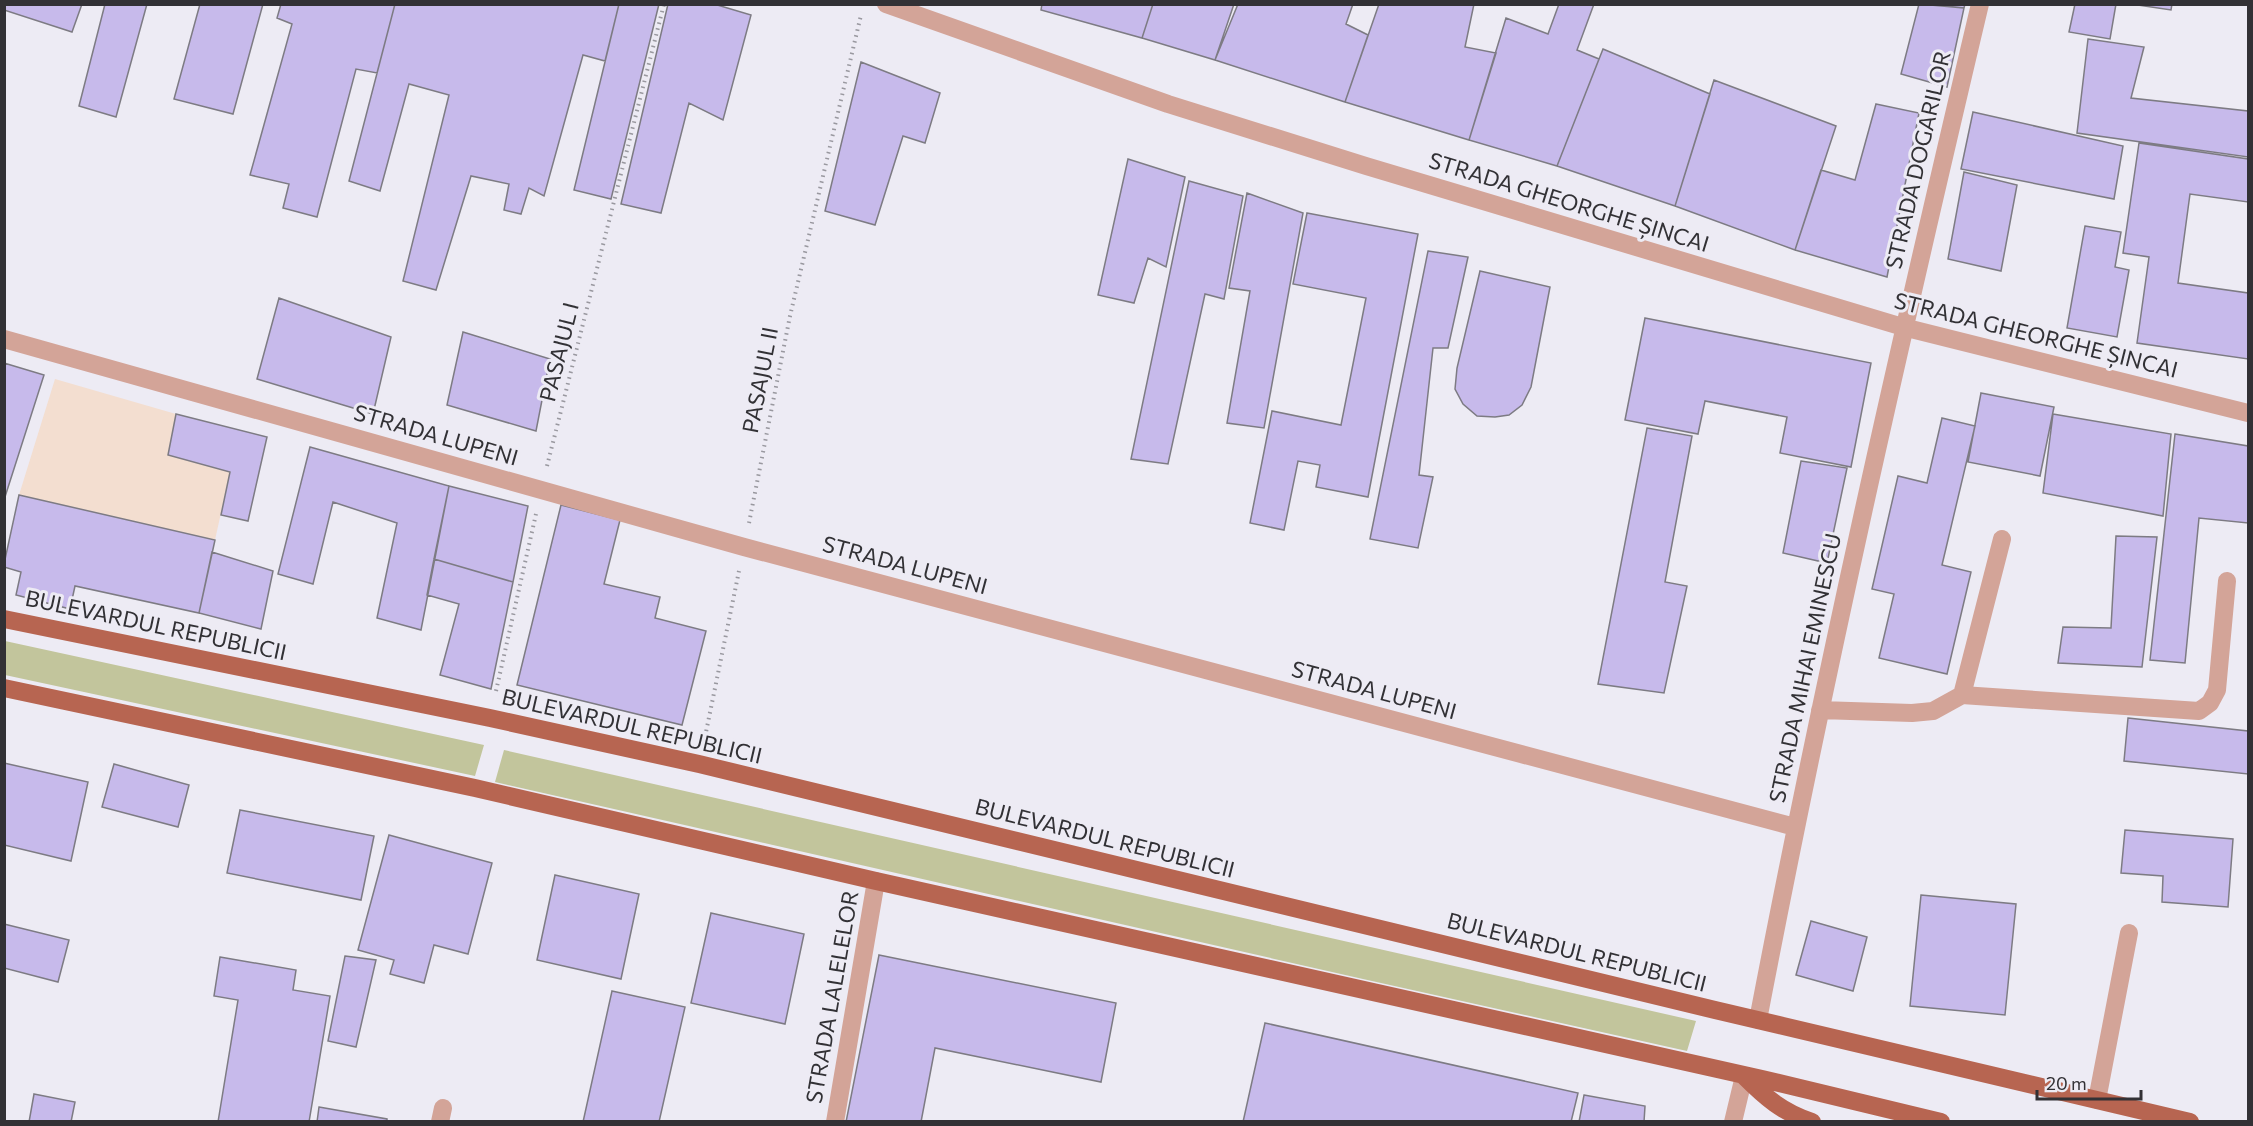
<svg xmlns="http://www.w3.org/2000/svg" width="2253" height="1126" viewBox="0 0 2253 1126" font-family="Commissioner,sans-serif">
  <rect width="100%" height="100%" fill="#edebf4"/>
  <path fill="#f3ded0" d="M 55,379 L 176,414 L 169,455 L 230,472 L 215,540 L 19,495 Z"/>
  <path fill="#c2c59c" d="M 5,641 L 484,745 L 475,776 L 5,675 Z
    M 504,750 L 1696,1021 L 1687,1051 L 1363,979 L 495,782 Z"/>
  <path fill="#c7baeb" stroke="#7d7b83" stroke-width="1.5" d="M 4,4 L 82,4 L 72,32 L 4,10 Z
    M 105,4 L 147,4 L 116,117 L 79,106 Z
    M 200,4 L 263,4 L 233,114 L 174,99 Z
    M 281,4 L 395,4 L 377,73 L 356,69 L 317,217 L 283,208 L 289,184 L 250,175 L 292,24 L 277,18 Z
    M 395,4 L 619,4 L 605,61 L 583,55 L 544,196 L 529,188 L 521,214 L 504,210 L 509,184 L 471,176 L 436,290 L 403,281 L 449,95 L 409,84 L 380,191 L 349,181 Z
    M 619,4 L 659,4 L 611,199 L 574,190 Z
    M 668,4 L 714,4 L 751,15 L 723,120 L 689,103 L 661,213 L 621,204 Z
    M 1042,4 L 1153,4 L 1142,38 L 1041,10 Z
    M 1153,4 L 1234,4 L 1215,60 L 1142,38 Z
    M 1238,4 L 1353,4 L 1346,24 L 1368,35 L 1345,102 L 1215,60 Z
    M 1379,4 L 1474,4 L 1465,47 L 1496,53 L 1469,140 L 1345,102 Z
    M 1559,4 L 1594,4 L 1577,50 L 1599,59 L 1557,166 L 1469,140 L 1506,18 L 1548,34 Z
    M 1919,4 L 1964,8 L 1947,87 L 1901,74 Z
    M 1928,4 L 1965,4 L 1964,8 Z
    M 2075,4 L 2116,4 L 2110,39 L 2069,32 Z
    M 2131,4 L 2172,4 L 2171,10 Z
    M 2088,39 L 2144,47 L 2131,98 L 2248,111 L 2248,157 L 2077,133 Z
    M 1603,49 L 1710,94 L 1675,206 L 1557,166 Z
    M 861,62 L 940,93 L 925,143 L 903,136 L 875,225 L 825,211 Z
    M 1714,80 L 1836,126 L 1795,250 L 1675,206 Z
    M 1876,104 L 1919,113 L 1887,277 L 1795,250 L 1821,170 L 1855,180 Z
    M 1973,112 L 2123,146 L 2114,199 L 1961,169 Z
    M 2139,143 L 2248,159 L 2248,202 L 2190,194 L 2178,283 L 2248,293 L 2248,359 L 2137,343 L 2149,257 L 2123,253 Z
    M 1128,159 L 1185,177 L 1166,267 L 1148,258 L 1134,303 L 1098,295 Z
    M 1964,172 L 2017,185 L 2001,271 L 1948,259 Z
    M 1189,181 L 1243,196 L 1224,299 L 1205,294 L 1168,464 L 1131,459 Z
    M 1247,193 L 1303,213 L 1264,428 L 1227,423 L 1250,291 L 1229,288 Z
    M 1307,213 L 1418,234 L 1368,497 L 1316,487 L 1320,465 L 1298,461 L 1284,530 L 1250,523 L 1272,411 L 1341,425 L 1366,298 L 1293,284 Z
    M 2085,226 L 2121,232 L 2115,267 L 2129,270 L 2117,337 L 2067,328 Z
    M 1428,251 L 1468,257 L 1448,348 L 1433,348 L 1419,475 L 1433,477 L 1418,548 L 1370,539 Z
    M 1480,271 L 1550,287 L 1531,387 L 1522,405 L 1509,415 L 1495,417 L 1477,416 L 1463,404 L 1455,389 L 1457,368 Z
    M 279,298 L 391,337 L 373,414 L 257,379 Z
    M 1645,318 L 1871,363 L 1851,467 L 1780,453 L 1787,417 L 1705,401 L 1698,434 L 1625,420 Z
    M 463,332 L 550,359 L 536,431 L 447,405 Z
    M 4,363 L 44,375 L 4,500 Z
    M 1981,393 L 2054,407 L 2040,476 L 1968,462 Z
    M 176,414 L 267,437 L 248,521 L 221,515 L 230,472 L 168,455 Z
    M 2053,414 L 2171,434 L 2163,516 L 2043,493 Z
    M 1942,418 L 1975,426 L 1942,565 L 1971,572 L 1947,674 L 1879,658 L 1894,594 L 1872,589 L 1898,476 L 1927,483 Z
    M 1647,428 L 1692,436 L 1665,582 L 1687,586 L 1664,693 L 1598,684 Z
    M 2175,434 L 2248,446 L 2248,523 L 2199,518 L 2185,663 L 2150,660 Z
    M 310,447 L 449,486 L 421,630 L 377,618 L 397,523 L 333,502 L 313,584 L 278,574 Z
    M 1801,461 L 1847,468 L 1827,563 L 1783,553 Z
    M 449,486 L 528,506 L 513,582 L 434,559 Z
    M 19,495 L 215,540 L 199,613 L 75,586 L 70,609 L 16,595 L 21,572 L 4,567 L 4,564 Z
    M 561,505 L 620,520 L 604,584 L 660,597 L 655,618 L 706,631 L 682,725 L 517,685 Z
    M 2116,536 L 2157,537 L 2142,667 L 2058,663 L 2063,627 L 2111,628 Z
    M 212,552 L 273,571 L 261,629 L 199,613 Z
    M 434,559 L 513,582 L 491,689 L 440,675 L 459,604 L 427,595 Z
    M 2128,718 L 2248,731 L 2248,774 L 2124,761 Z
    M 4,763 L 88,782 L 71,861 L 4,845 Z
    M 114,764 L 189,785 L 178,827 L 102,807 Z
    M 240,810 L 374,836 L 361,900 L 227,873 Z
    M 2125,830 L 2233,839 L 2228,907 L 2162,902 L 2163,876 L 2121,873 Z
    M 389,835 L 492,863 L 468,954 L 434,945 L 424,983 L 390,974 L 394,960 L 358,950 Z
    M 555,875 L 639,894 L 621,979 L 537,960 Z
    M 1921,895 L 2016,904 L 2005,1015 L 1910,1006 Z
    M 711,913 L 804,934 L 785,1024 L 691,1003 Z
    M 1811,921 L 1867,937 L 1853,991 L 1796,975 Z
    M 4,924 L 69,940 L 58,982 L 4,968 Z
    M 879,955 L 1116,1003 L 1101,1082 L 935,1048 L 921,1122 L 846,1122 Z
    M 345,956 L 376,960 L 356,1047 L 328,1041 Z
    M 220,957 L 296,970 L 293,990 L 330,996 L 309,1122 L 218,1122 L 238,1000 L 214,996 Z
    M 612,991 L 685,1007 L 659,1122 L 583,1122 Z
    M 1265,1023 L 1578,1093 L 1571,1122 L 1243,1122 Z
    M 34,1094 L 75,1102 L 71,1122 L 29,1122 Z
    M 1584,1095 L 1645,1106 L 1644,1122 L 1579,1122 Z
    M 319,1107 L 387,1119 L 387,1122 L 317,1122 Z"/>
  <g fill="none" stroke-linecap="round" stroke-linejoin="round">
    <path stroke="#99989f" stroke-width="4" stroke-dasharray="1.5 4.5" stroke-linecap="butt" d="M 547,466 L 664,4
      M 749,523 L 790,316 L 861,15
      M 496,691 L 536,514
      M 705,737 L 739,571"/>
    <path stroke="#d3a498" stroke-width="18" d="M 886,4 L 1168,104 L 1366,166 L 1903,327 L 2248,413
      M 4,339 L 744,547 L 1795,827
      M 1962,695 L 2002,539
      M 1820,710 L 1912,713 L 1933,711 L 1962,695 L 2199,711 L 2210,703 L 2217,690 L 2227,581
      M 1758,1020 C 1823,680 1900,342 1980,4
      M 2097,1100 L 2129,933
      M 440,1122 L 443,1108
      M 835,1122 L 876,881
      M 1733,1122 L 1744,1076"/>
    <path stroke="#b76551" stroke-width="18" d="M 4,619 L 490,718 L 699,764 L 1715,1010 L 2190,1122
      M 4,688 L 475,788 L 876,881 L 1762,1079 L 1941,1122
      M 1744,1076 C 1766,1098 1782,1112 1812,1122"/>
  </g>
  <g text-anchor="middle" stroke-width="6" stroke-linejoin="round" paint-order="stroke">
    <g font-size="22" fill="#323135" stroke="#edebf4">
      <text transform="translate(1918 160) rotate(-77)" y="8">STRADA DOGARILOR</text>
      <text transform="translate(1569 202) rotate(17)" y="8">STRADA GHEORGHE ȘINCAI</text>
      <text transform="translate(2036 335) rotate(14)" y="8">STRADA GHEORGHE ȘINCAI</text>
      <text transform="translate(559 352) rotate(-76)" y="8">PASAJUL I</text>
      <text transform="translate(760 380) rotate(-79)" y="8">PASAJUL II</text>
      <text transform="translate(436 435) rotate(16)" y="8">STRADA LUPENI</text>
      <text transform="translate(905 565) rotate(15)" y="8">STRADA LUPENI</text>
      <text transform="translate(156 625) rotate(12)" y="8">BULEVARDUL REPUBLICII</text>
      <text transform="translate(1805 668) rotate(-78)" y="8">STRADA MIHAI EMINESCU</text>
      <text transform="translate(1374 690) rotate(15)" y="8">STRADA LUPENI</text>
      <text transform="translate(632 726) rotate(13)" y="8">BULEVARDUL REPUBLICII</text>
      <text transform="translate(1105 838) rotate(14)" y="8">BULEVARDUL REPUBLICII</text>
      <text transform="translate(1577 952) rotate(14)" y="8">BULEVARDUL REPUBLICII</text>
      <text transform="translate(832 997) rotate(-80)" y="8">STRADA LALELELOR</text>
    </g>
  </g>
  <rect width="2253" height="1126" fill="none" stroke="#323135" stroke-width="12"/>
  <path d="M2037 1090v9h104v-9" fill="none" stroke="#323135" stroke-width="3"/>
  <text x="2046" y="1090" font-size="18" fill="#323135" stroke="#edebf4" stroke-width="4.5" paint-order="stroke">20 m</text>
</svg>
